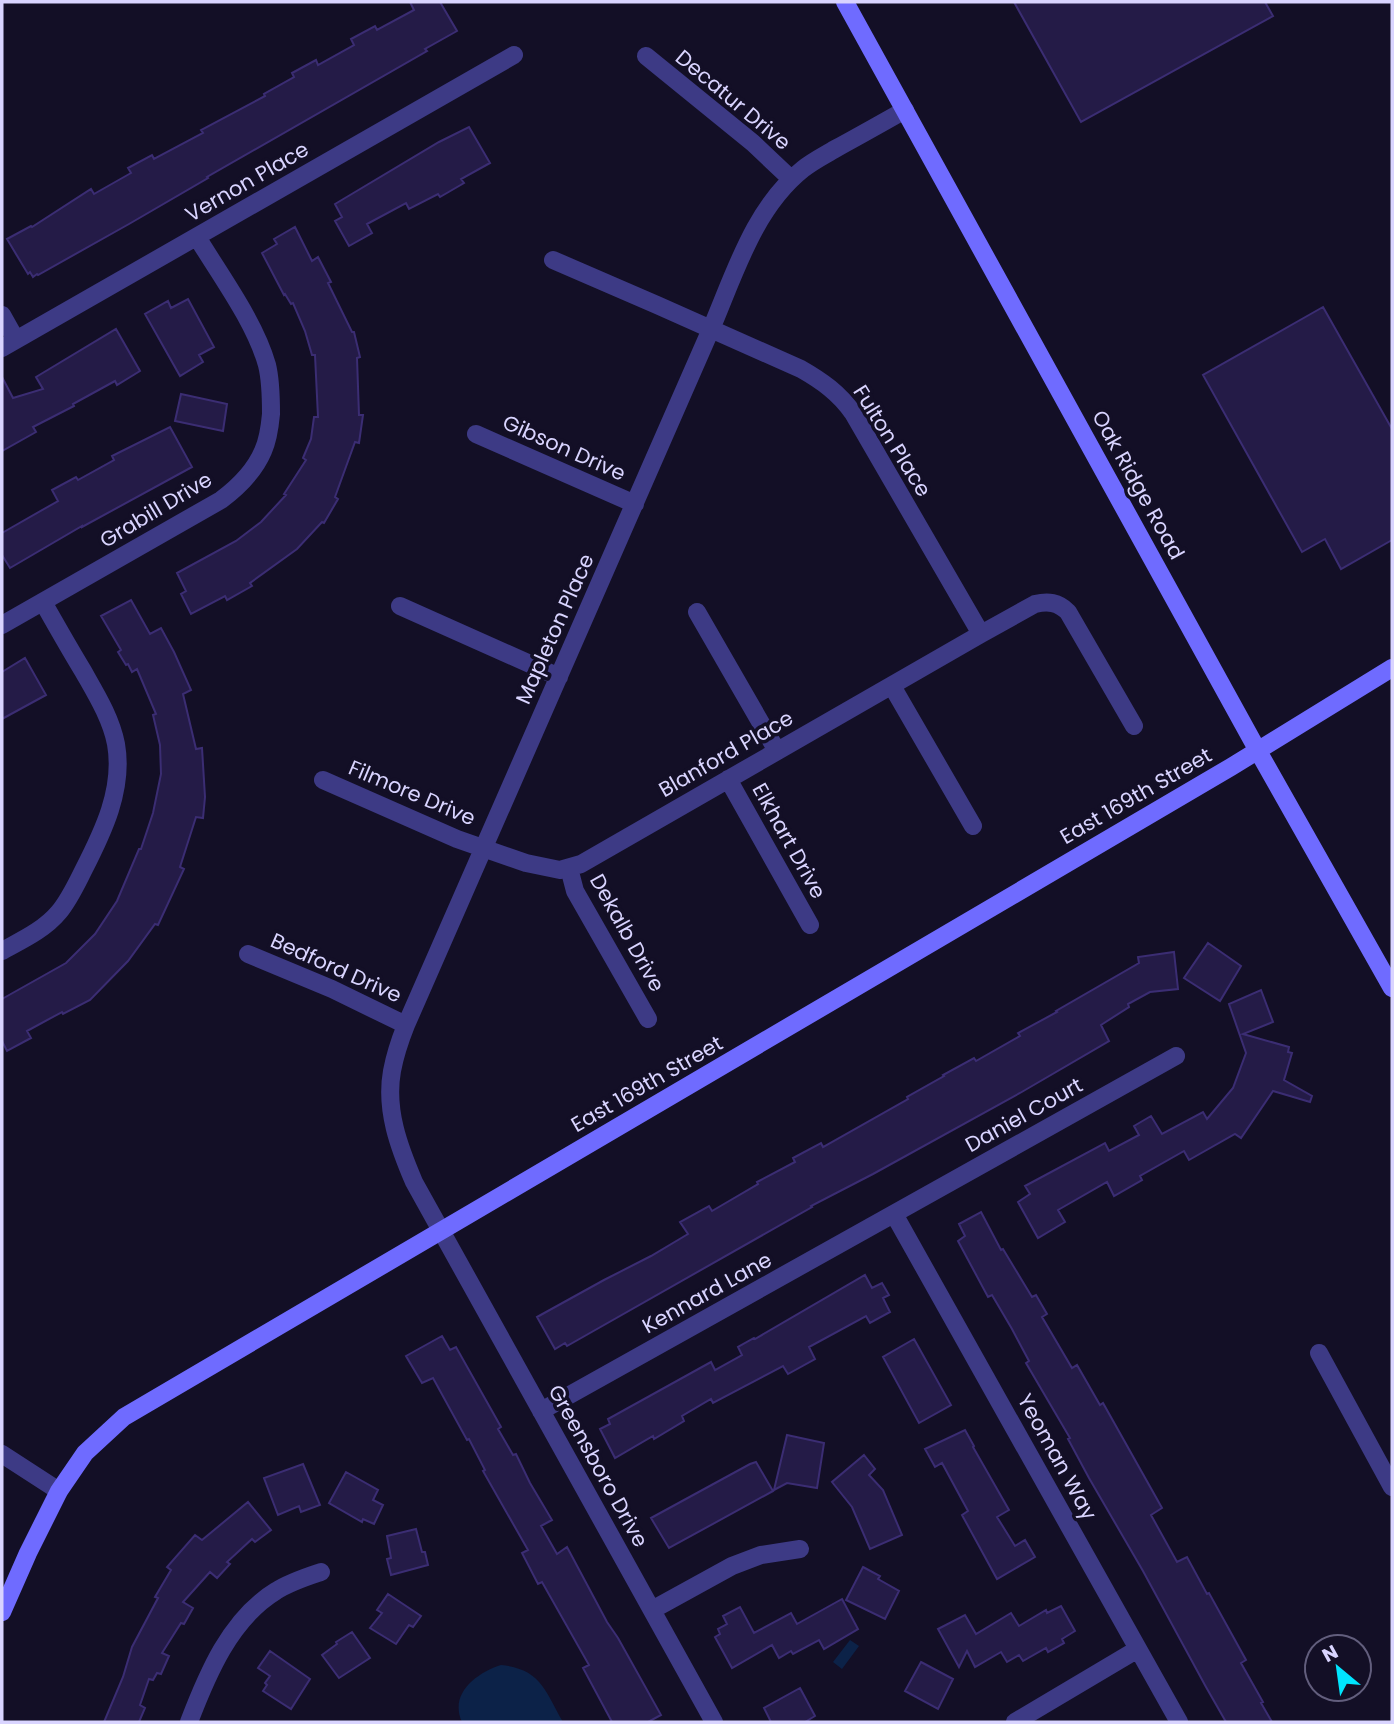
<svg xmlns="http://www.w3.org/2000/svg" width="1394" height="1724" viewBox="0 0 1394 1724" font-family="Poppins,sans-serif">
  <rect width="100%" height="100%" fill="#130f26"/>
  <path fill="#0c2248" d="M 850,1640 L 859,1646 L 842,1669 L 833,1662 Z
    M 501,1665 C 541,1669 545,1691 563,1722 L 462,1722 C 449,1694 476,1673 501,1665 Z"/>
  <path fill="#241b47" stroke="#3b2d73" stroke-width="2" d="M 410,2 L 440,2 L 457,31 L 425,49 L 427,51 L 207,177 L 208,178 L 129,224 L 38,275 L 37,274 L 33,277 L 30,272 L 28,274 L 7,239 L 31,226 L 32,227 L 91,189 L 94,194 L 131,173 L 128,168 L 152,155 L 154,159 L 203,133 L 201,130 L 265,96 L 264,94 L 294,77 L 292,73 L 316,60 L 318,65 L 354,45 L 351,39 L 375,26 L 377,30 L 414,10 Z
    M 1014,2 L 1265,2 L 1273,16 L 1081,122 Z
    M 469,127 L 490,163 L 461,179 L 464,183 L 440,197 L 438,194 L 409,209 L 406,203 L 367,224 L 372,233 L 349,246 L 335,221 L 342,217 L 335,204 L 439,142 Z
    M 295,227 L 312,261 L 318,257 L 331,282 L 328,283 L 352,332 L 354,332 L 360,357 L 357,358 L 359,415 L 363,415 L 359,443 L 355,442 L 335,497 L 338,499 L 324,523 L 322,522 L 297,549 L 250,583 L 252,586 L 227,600 L 225,596 L 191,614 L 181,594 L 186,591 L 177,573 L 236,541 L 261,522 L 286,495 L 284,494 L 306,460 L 303,458 L 311,439 L 314,417 L 318,417 L 315,355 L 312,355 L 305,331 L 293,303 L 291,304 L 285,294 L 284,295 L 262,253 L 277,244 L 274,239 Z
    M 188,299 L 214,347 L 199,355 L 203,362 L 180,376 L 145,314 L 168,301 L 171,308 Z
    M 1323,307 L 1392,429 L 1392,540 L 1341,569 L 1325,539 L 1302,552 L 1203,375 Z
    M 116,329 L 140,371 L 117,385 L 115,381 L 73,404 L 74,406 L 33,427 L 36,432 L 2,451 L 2,377 L 13,398 L 43,389 L 36,377 Z
    M 181,394 L 227,404 L 223,431 L 175,421 Z
    M 170,427 L 192,467 L 82,527 L 82,526 L 10,568 L 2,555 L 2,533 L 58,501 L 52,490 L 76,477 L 78,480 L 114,460 L 112,456 Z
    M 131,600 L 150,634 L 161,628 L 174,652 L 191,690 L 183,694 L 196,749 L 202,748 L 205,797 L 203,818 L 196,817 L 180,867 L 184,869 L 158,925 L 155,924 L 128,961 L 90,1000 L 63,1014 L 62,1012 L 27,1031 L 31,1038 L 7,1051 L 2,1041 L 2,999 L 66,963 L 95,934 L 117,901 L 139,849 L 141,849 L 153,813 L 161,774 L 160,745 L 153,715 L 156,714 L 137,669 L 132,672 L 128,664 L 126,665 L 118,652 L 121,650 L 101,616 Z
    M 25,658 L 46,695 L 2,719 L 2,672 Z
    M 1208,943 L 1241,966 L 1220,1001 L 1184,978 Z
    M 1174,952 L 1178,989 L 1150,992 L 1128,1004 L 1129,1007 L 1101,1025 L 1109,1041 L 1020,1093 L 873,1174 L 811,1206 L 812,1207 L 567,1346 L 565,1343 L 555,1349 L 537,1317 L 604,1280 L 651,1256 L 688,1234 L 680,1222 L 709,1206 L 712,1211 L 758,1184 L 757,1182 L 795,1162 L 793,1158 L 821,1143 L 823,1147 L 908,1099 L 907,1097 L 944,1076 L 943,1075 L 974,1058 L 976,1061 L 1020,1036 L 1018,1033 L 1057,1012 L 1056,1011 L 1139,963 L 1138,957 Z
    M 1261,990 L 1273,1022 L 1243,1034 L 1289,1047 L 1288,1052 L 1292,1053 L 1284,1080 L 1312,1096 L 1310,1102 L 1273,1091 L 1241,1138 L 1235,1134 L 1189,1160 L 1184,1151 L 1140,1176 L 1142,1180 L 1114,1196 L 1107,1182 L 1058,1210 L 1065,1222 L 1038,1238 L 1018,1202 L 1030,1194 L 1025,1186 L 1105,1143 L 1109,1151 L 1139,1135 L 1134,1126 L 1151,1116 L 1162,1134 L 1203,1112 L 1207,1119 L 1233,1088 L 1246,1053 L 1229,1004 Z
    M 981,1212 L 1001,1250 L 1003,1249 L 1032,1297 L 1036,1295 L 1047,1314 L 1042,1317 L 1072,1368 L 1077,1365 L 1100,1405 L 1103,1403 L 1162,1508 L 1151,1515 L 1177,1562 L 1187,1557 L 1207,1594 L 1209,1593 L 1246,1660 L 1241,1663 L 1263,1702 L 1261,1703 L 1272,1722 L 1226,1722 L 1206,1687 L 1143,1571 L 1089,1478 L 1068,1439 L 1070,1438 L 1026,1363 L 1029,1361 L 1012,1329 L 992,1295 L 988,1297 L 958,1241 L 965,1236 L 959,1224 Z
    M 865,1275 L 872,1288 L 882,1283 L 889,1295 L 883,1298 L 890,1312 L 870,1323 L 866,1316 L 809,1347 L 815,1359 L 788,1374 L 783,1366 L 713,1403 L 711,1399 L 682,1416 L 684,1421 L 654,1439 L 653,1436 L 615,1458 L 600,1429 L 610,1424 L 608,1419 L 711,1362 L 715,1370 L 742,1355 L 738,1347 L 754,1338 L 755,1339 Z
    M 442,1336 L 450,1350 L 456,1347 L 501,1427 L 498,1429 L 513,1455 L 516,1454 L 530,1483 L 552,1520 L 541,1526 L 557,1554 L 567,1547 L 607,1622 L 618,1638 L 661,1715 L 648,1722 L 612,1722 L 583,1668 L 589,1665 L 542,1582 L 538,1584 L 522,1553 L 528,1550 L 483,1471 L 485,1470 L 469,1439 L 467,1440 L 433,1378 L 422,1383 L 406,1356 Z
    M 914,1339 L 951,1405 L 919,1423 L 883,1357 Z
    M 965,1430 L 974,1446 L 973,1447 L 1009,1510 L 997,1517 L 1015,1546 L 1025,1540 L 1035,1557 L 997,1579 L 962,1515 L 968,1511 L 942,1463 L 935,1467 L 925,1449 Z
    M 787,1435 L 824,1443 L 817,1488 L 787,1483 L 774,1490 Z
    M 864,1455 L 875,1469 L 869,1475 L 883,1490 L 902,1535 L 870,1549 L 852,1507 L 832,1482 Z
    M 756,1462 L 773,1491 L 669,1548 L 651,1518 L 750,1464 Z
    M 303,1464 L 320,1505 L 301,1512 L 299,1506 L 278,1515 L 264,1478 Z
    M 346,1472 L 378,1490 L 373,1500 L 383,1505 L 374,1524 L 363,1519 L 362,1522 L 329,1503 Z
    M 248,1502 L 271,1530 L 255,1542 L 252,1539 L 227,1562 L 230,1564 L 217,1578 L 210,1572 L 183,1602 L 193,1608 L 184,1624 L 181,1623 L 162,1653 L 169,1656 L 161,1674 L 157,1673 L 153,1680 L 149,1679 L 140,1705 L 145,1708 L 139,1722 L 104,1722 L 123,1677 L 132,1647 L 158,1598 L 155,1597 L 171,1570 L 167,1567 L 195,1535 L 202,1540 Z
    M 416,1529 L 422,1552 L 425,1552 L 428,1565 L 391,1575 L 387,1559 L 391,1558 L 387,1536 Z
    M 863,1567 L 880,1576 L 878,1579 L 899,1591 L 885,1619 L 846,1600 Z
    M 388,1594 L 421,1616 L 413,1627 L 409,1625 L 396,1644 L 370,1628 L 382,1613 L 377,1610 Z
    M 842,1599 L 858,1629 L 824,1649 L 819,1640 L 793,1654 L 791,1651 L 779,1658 L 772,1645 L 732,1668 L 715,1637 L 720,1634 L 718,1629 L 727,1624 L 723,1616 L 740,1607 L 754,1633 L 791,1613 L 797,1624 Z
    M 1061,1606 L 1075,1631 L 1062,1639 L 1064,1643 L 1048,1652 L 1046,1648 L 1023,1661 L 1019,1655 L 1007,1662 L 1001,1652 L 975,1667 L 967,1651 L 959,1667 L 938,1629 L 965,1615 L 976,1634 L 1011,1613 L 1019,1626 L 1046,1610 L 1047,1613 Z
    M 352,1632 L 370,1658 L 339,1678 L 322,1655 L 337,1644 L 336,1642 Z
    M 270,1651 L 310,1679 L 291,1709 L 263,1691 L 267,1685 L 265,1683 L 270,1676 L 258,1668 Z
    M 921,1662 L 953,1679 L 938,1709 L 905,1691 Z
    M 800,1688 L 815,1716 L 805,1722 L 771,1722 L 764,1708 Z"/>
  <g fill="none" stroke-linecap="round" stroke-linejoin="round">
    <path stroke="#3d3a85" stroke-width="18" d="M 646,56 L 753,143 L 791,179
      M 553,260 L 657,305 L 801,369 C 822,381 839,393 853,413 L 981,634
      M 2,315 L 16,340
      M 2,348 L 514,55
      M 476,434 L 635,504
      M 400,606 L 559,677
      M 697,612 L 777,751
      M 2,625 L 221,500 C 237,488 255,470 263,451 C 268,440 270,425 271,414 C 271,398 271,381 267,365 C 255,322 220,275 197,237
      M 892,686 L 973,826
      M 728,779 L 810,925
      M 323,780 L 457,839 L 526,863 L 560,870 L 581,864 L 981,634 L 1035,604 C 1048,601 1058,602 1068,612 L 1134,726
      M 569,868 L 575,891 L 648,1019
      M 2,951 C 22,940 44,930 59,912 C 69,900 76,885 83,871 C 103,832 124,789 116,744 C 111,718 96,694 83,671 C 69,648 56,625 43,602
      M 248,954 L 332,989 L 406,1025
      M 894,1214 L 1179,1722
      M 1319,1353 L 1392,1487
      M 541,1411 L 1176,1056
      M 2,1454 L 59,1491
      M 652,1610 L 732,1566 L 761,1555 L 800,1549
      M 189,1722 C 207,1675 230,1619 276,1591 C 290,1582 306,1577 321,1572
      M 714,1722 L 414,1182 C 399,1147 385,1110 392,1071 C 395,1055 400,1040 406,1025 L 711,329 C 735,273 754,208 803,169 C 813,161 825,155 835,149 C 859,136 882,123 905,110
      M 1015,1722 L 1138,1649"/>
    <path stroke="#6f6bff" stroke-width="18" d="M 845,2 L 1258,751 L 1392,988
      M 2,1612 L 28,1553 L 59,1491 L 85,1453 L 124,1417 L 1231,767 L 1392,668"/>
  </g>
  <g text-anchor="middle" stroke-width="7" stroke-linejoin="round" paint-order="stroke">
    <g font-size="21" fill="#d9d4ff" stroke="#130f26">
      <text transform="translate(733 100) rotate(40)" y="7">Decatur Drive</text>
      <text transform="translate(247 182) rotate(-30)" y="7">Vernon Place</text>
      <text transform="translate(892 441) rotate(58)" y="7">Fulton Place</text>
      <text transform="translate(564 448) rotate(24)" y="7">Gibson Drive</text>
      <text transform="translate(1138 485) rotate(61)" y="7">Oak Ridge Road</text>
      <text transform="translate(156 510) rotate(-31)" y="7">Grabill Drive</text>
      <text transform="translate(555 629) rotate(-66)" y="7">Mapleton Place</text>
      <text transform="translate(726 754) rotate(-30)" y="7">Blanford Place</text>
      <text transform="translate(412 793) rotate(23)" y="7">Filmore Drive</text>
      <text transform="translate(1136 796) rotate(-30)" y="7">East 169th Street</text>
      <text transform="translate(789 841) rotate(61)" y="7">Elkhart Drive</text>
      <text transform="translate(627 933) rotate(61)" y="7">Dekalb Drive</text>
      <text transform="translate(336 968) rotate(24)" y="7">Bedford Drive</text>
      <text transform="translate(647 1084) rotate(-30)" y="7">East 169th Street</text>
      <text transform="translate(1024 1115) rotate(-29)" y="7">Daniel Court</text>
      <text transform="translate(707 1293) rotate(-29)" y="7">Kennard Lane</text>
      <text transform="translate(1057 1457) rotate(61)" y="7">Yeoman Way</text>
      <text transform="translate(598 1466) rotate(61)" y="7">Greensboro Drive</text>
    </g>
  </g>
  <rect width="1394" height="1724" fill="none" stroke="#d9d4ff" stroke-width="7"/>
  <g transform="translate(1338 1668) rotate(331)"><circle r="33" fill="#130f26" stroke="#625e7d" stroke-width="2"/>
  <path d="M0-5L12 26L0 18L-12 26Z" fill="#00e5ff"/>
  <text y="-10" font-size="19" font-weight="bold" text-anchor="middle" fill="#d9d4ff">N</text>
  </g>
</svg>
